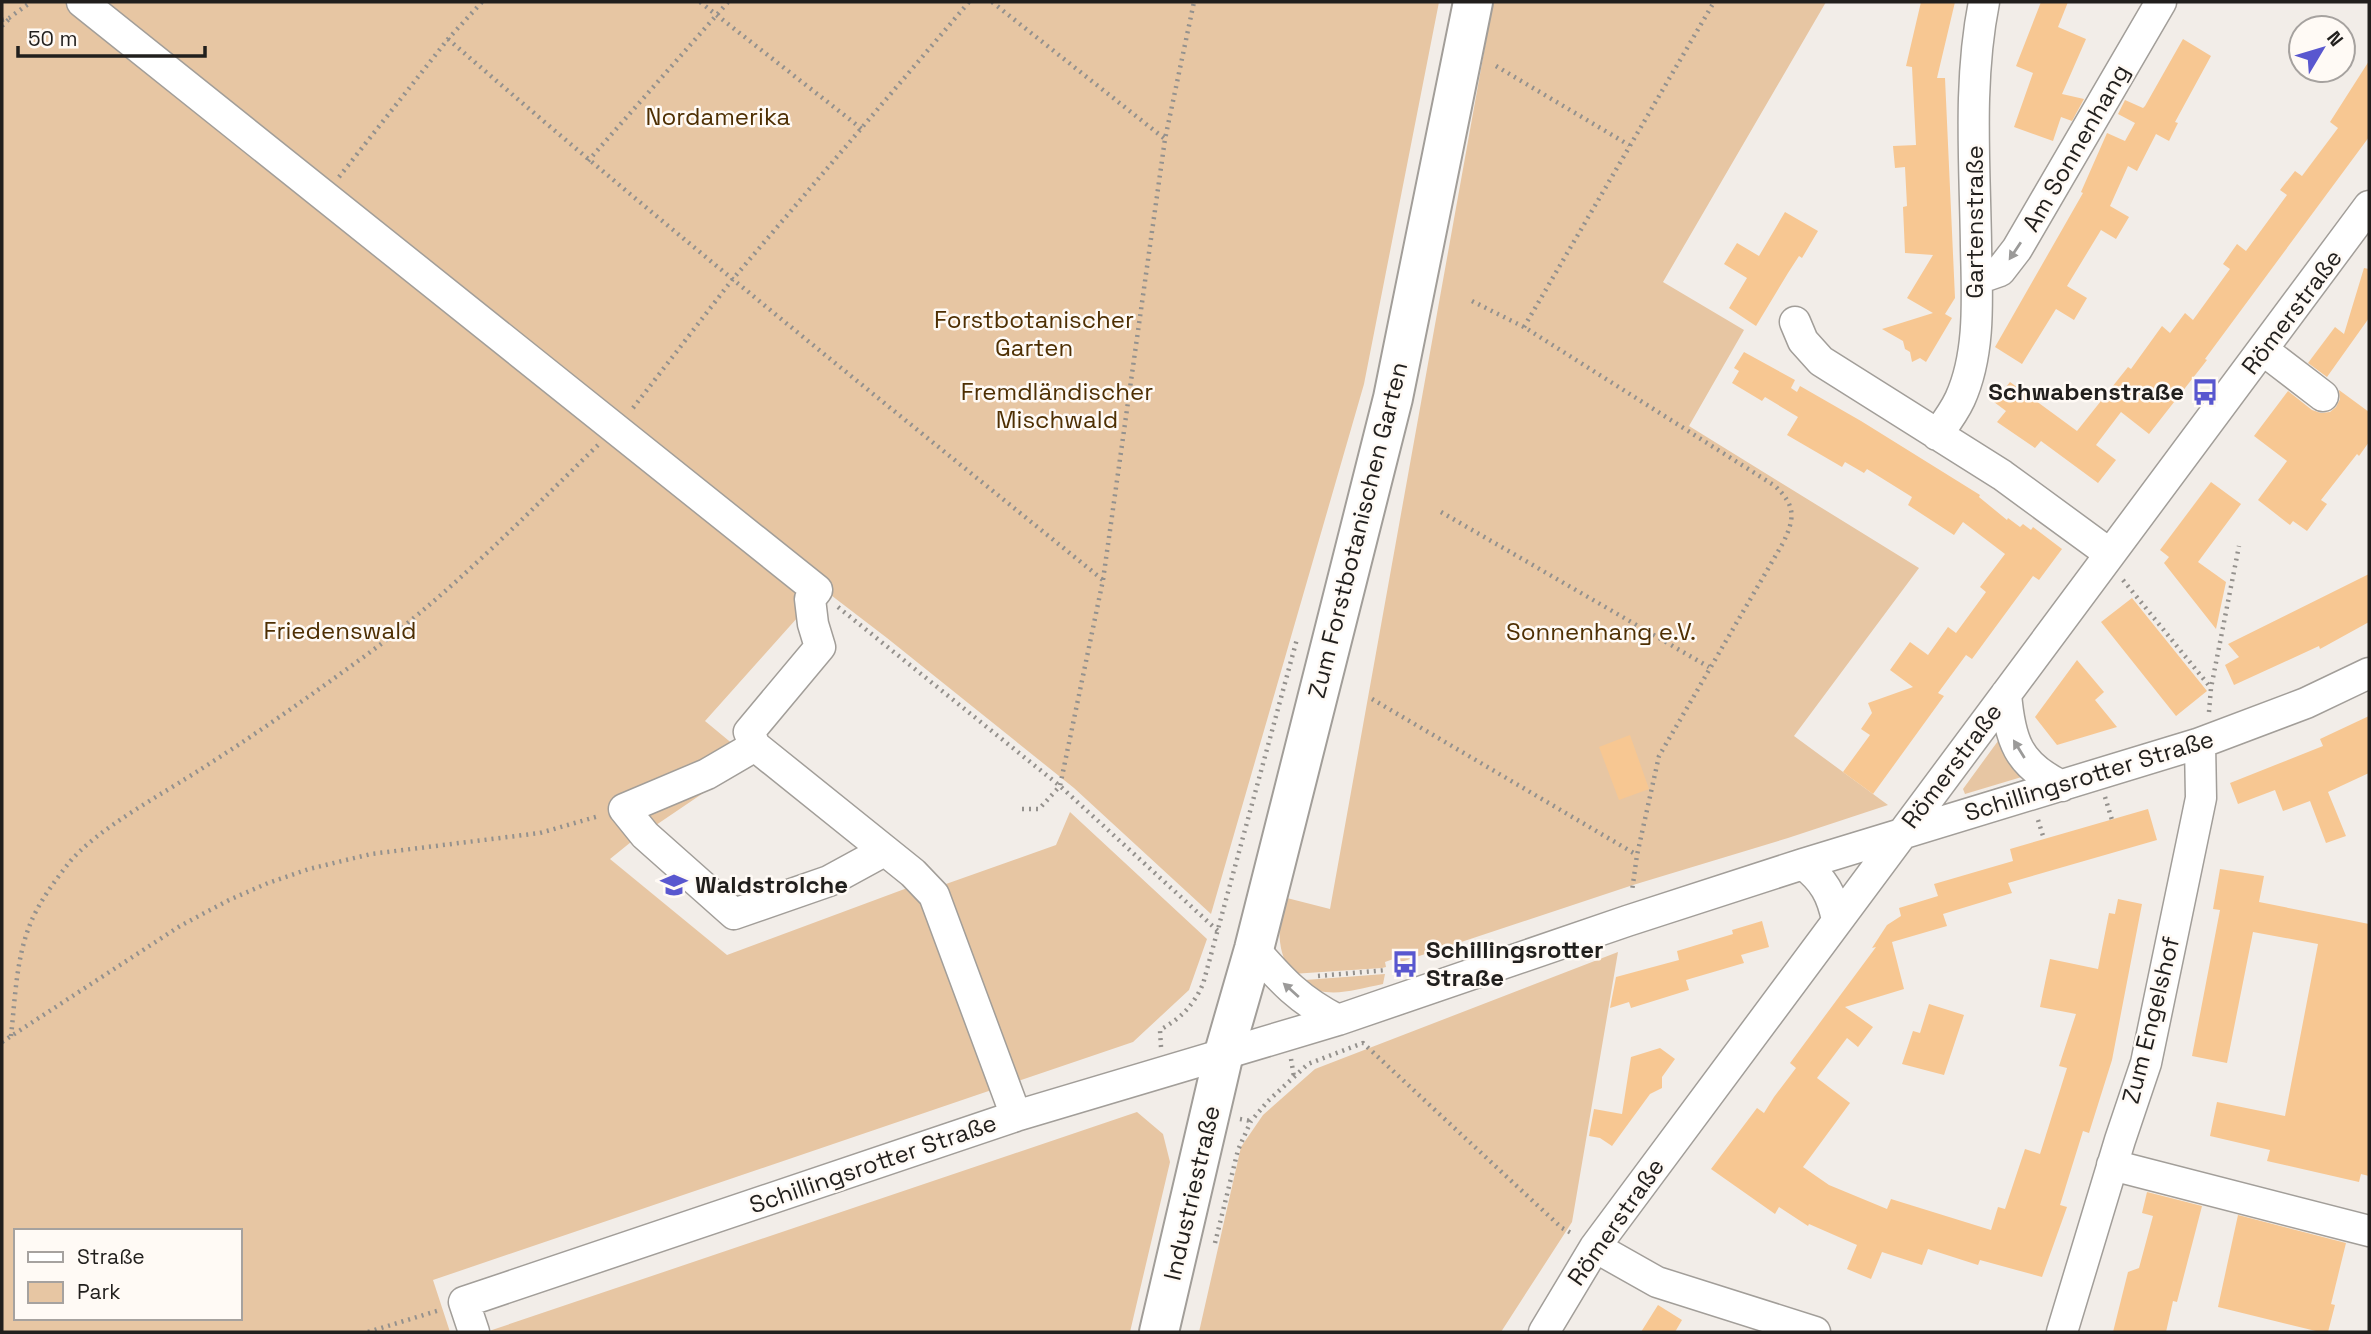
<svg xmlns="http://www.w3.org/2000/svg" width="2371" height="1334" viewBox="0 0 2371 1334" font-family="'Space Grotesk',sans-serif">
  <rect width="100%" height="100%" fill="#f2ede8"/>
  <path fill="#e7c6a3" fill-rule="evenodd" d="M 2,2 L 1439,2 L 1364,384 L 1211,914 L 1074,788 L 887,638 L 823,589 L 705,721 L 752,760 L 631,842 L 610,859 L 727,955 L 910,887 L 946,884 L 1056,845 L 1070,812 L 1207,939 L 1189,990 L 1133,1042 L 433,1280 L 450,1332 L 2,1332 ZM 16,1231 L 240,1231 L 240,1318 L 16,1318 Z
    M 1493,2 L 1826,2 L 1663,282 L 1744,330 L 1689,426 L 1919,568 L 1794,736 L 1888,805 L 1788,838 L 1633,885 L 1401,962 L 1399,957 L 1385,962 L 1386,967 L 1382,968 L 1292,974 C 1275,948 1279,926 1283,897 L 1330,909 Z
    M 1998,741 L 2009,759 L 2025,776 L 1965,794 L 1963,789 Z
    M 1618,952 L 1572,1222 L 1501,1332 L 1199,1332 L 1241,1147 L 1263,1115 L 1315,1069 Z
    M 1385,974 L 1383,984 C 1353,990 1330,999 1302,985 L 1305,980 Z
    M 1137,1112 L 1163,1134 L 1170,1162 L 1130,1332 L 486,1332 Z"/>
  <path fill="#f7c792" d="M 1921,2 L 1955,2 L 1937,78 L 1945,78 L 1955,298 L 1945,314 L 1952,318 L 1926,362 L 1920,358 L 1912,362 L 1910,352 L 1905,349 L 1903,341 L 1882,329 L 1933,313 L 1907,298 L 1933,255 L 1905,253 L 1903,207 L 1907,206 L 1905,167 L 1895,168 L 1893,146 L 1916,145 L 1912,67 L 1906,66 Z
    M 2041,2 L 2068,2 L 2058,27 L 2086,39 L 2062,94 L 2084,99 L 2072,121 L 2061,117 L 2053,141 L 2014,127 L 2033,73 L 2016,66 Z
    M 2183,39 L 2211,56 L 2175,122 L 2178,123 L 2169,141 L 2156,134 L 2137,171 L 2128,166 L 2110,206 L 2129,217 L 2116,239 L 2101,230 L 2067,286 L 2087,298 L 2074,320 L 2056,309 L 2022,364 L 1995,347 L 2083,193 L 2081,192 L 2107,133 L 2125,141 L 2135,123 L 2118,114 L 2125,100 L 2143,108 L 2145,106 Z
    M 2369,61 L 2369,137 L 2205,359 L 2207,360 L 2149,434 L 2121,412 L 2096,445 L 2116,460 L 2098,483 L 2041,441 L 2035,448 L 1997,422 L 2006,411 L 1994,402 L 2010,382 L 2077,431 L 2128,367 L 2131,369 L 2162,326 L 2170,333 L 2185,313 L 2193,320 L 2230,269 L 2223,264 L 2237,244 L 2246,251 L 2287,195 L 2280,190 L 2295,171 L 2302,176 L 2338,128 L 2330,122 Z
    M 1785,212 L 1818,231 L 1802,258 L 1799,256 L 1788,273 L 1756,326 L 1729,308 L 1747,278 L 1724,264 L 1737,243 L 1759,256 Z
    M 2364,268 L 2369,269 L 2369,318 L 2327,377 L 2308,363 L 2335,327 L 2344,334 Z
    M 1744,352 L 1795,380 L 1791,388 L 1797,392 L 1800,386 L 1861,421 L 1980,495 L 1979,497 L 2007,520 L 2008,518 L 2020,527 L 2023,524 L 2031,530 L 2033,527 L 2062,549 L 2039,580 L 2033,576 L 1972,659 L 1966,655 L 1938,693 L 1944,696 L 1873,794 L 1843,772 L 1870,735 L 1861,729 L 1872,713 L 1868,703 L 1913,687 L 1890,670 L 1910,642 L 1928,655 L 1948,627 L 1956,633 L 1986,592 L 1980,587 L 2005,554 L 1963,522 L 1954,535 L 1908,505 L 1912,497 L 1867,469 L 1864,473 L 1845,462 L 1842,467 L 1787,435 L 1798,417 L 1765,397 L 1762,401 L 1732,383 L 1739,371 L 1734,368 Z
    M 2339,390 L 2369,412 L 2369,442 L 2359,456 L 2357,454 L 2321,500 L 2327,504 L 2307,531 L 2293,521 L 2290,525 L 2258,500 L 2287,461 L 2254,436 L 2288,391 L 2312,410 L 2321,413 L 2330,412 L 2336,407 L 2340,399 Z
    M 2211,482 L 2241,504 L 2198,562 L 2226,582 L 2216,629 L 2164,563 L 2169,557 L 2160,550 Z
    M 2369,574 L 2369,622 L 2320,649 L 2319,646 L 2234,685 L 2225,665 L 2239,657 L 2228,644 Z
    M 2132,598 L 2207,691 L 2176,716 L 2101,622 Z
    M 2077,660 L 2104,692 L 2095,700 L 2117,727 L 2057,745 L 2035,717 Z
    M 2369,716 L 2369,773 L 2328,792 L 2346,836 L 2326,843 L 2310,801 L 2283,811 L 2275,790 L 2238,804 L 2230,783 L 2323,746 L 2320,739 Z
    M 1630,735 L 1649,789 L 1619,800 L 1599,747 Z
    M 2148,809 L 2157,840 L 2008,883 L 2012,893 L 1943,914 L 1947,926 L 1892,942 L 1904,989 L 1845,1007 L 1873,1027 L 1858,1047 L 1847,1038 L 1817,1078 L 1850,1103 L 1803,1167 L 1829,1185 L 1887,1209 L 1891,1199 L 1991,1230 L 1998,1207 L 2005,1209 L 2025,1149 L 2040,1154 L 2067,1068 L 2059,1066 L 2076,1014 L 2040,1007 L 2050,959 L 2098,969 L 2109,913 L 2115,914 L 2118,899 L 2142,904 L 2112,1060 L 2089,1133 L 2083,1131 L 2060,1205 L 2067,1207 L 2042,1277 L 1980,1260 L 1978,1265 L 1928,1249 L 1922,1265 L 1882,1252 L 1871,1279 L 1847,1269 L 1857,1245 L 1809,1224 L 1808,1226 L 1779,1207 L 1775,1214 L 1711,1169 L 1757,1108 L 1764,1113 L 1774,1097 L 1796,1068 L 1790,1063 L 1876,947 L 1872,948 L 1887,925 L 1901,916 L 1899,908 L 1938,896 L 1934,884 L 2013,861 L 2010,849 Z
    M 2220,869 L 2264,876 L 2259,902 L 2369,924 L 2369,1176 L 2361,1174 L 2359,1182 L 2267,1161 L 2270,1150 L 2210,1136 L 2217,1102 L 2285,1116 L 2318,944 L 2253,932 L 2227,1063 L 2192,1056 L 2220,910 L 2213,909 Z
    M 1762,921 L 1769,947 L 1741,955 L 1744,963 L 1686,980 L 1689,990 L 1631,1008 L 1629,1002 L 1610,1008 L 1616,977 L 1679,960 L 1677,951 L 1733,934 L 1732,930 Z
    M 1929,1004 L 1964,1015 L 1944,1075 L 1902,1064 L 1913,1031 L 1920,1033 Z
    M 1660,1048 L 1675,1059 L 1662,1077 L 1662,1088 L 1650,1094 L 1612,1146 L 1600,1138 L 1589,1136 L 1594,1109 L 1622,1114 L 1631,1057 Z
    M 2147,1192 L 2202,1206 L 2194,1237 L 2177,1302 L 2173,1301 L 2166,1332 L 2113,1332 L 2128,1272 L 2139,1268 L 2153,1216 L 2142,1213 Z
    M 2238,1215 L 2346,1243 L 2331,1304 L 2335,1305 L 2328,1332 L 2320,1332 L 2218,1307 Z
    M 1658,1305 L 1682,1320 L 1675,1332 L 1641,1332 Z"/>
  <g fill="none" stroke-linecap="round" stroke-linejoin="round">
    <defs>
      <path id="minor" d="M 82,2 L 817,590 L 810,599 L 813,624 L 820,647 L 749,732 L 755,746 L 913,873 L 934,895 L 1016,1116
        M 1977,279 L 2000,271 L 2017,249 L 2161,2
        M 1795,322 L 1803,341 L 1821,361 L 2002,475 L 2110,554
        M 2263,350 L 2323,396
        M 1937,435 C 1945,424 1954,412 1960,399 C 1981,353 1977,296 1976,246 C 1975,165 1968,82 1984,2
        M 2006,694 C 2010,740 2017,764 2062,786
        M 755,746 L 707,774 L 624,809 L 645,835 L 734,914 L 829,881 L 884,851
        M 1803,864 C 1824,880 1832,895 1837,920
        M 1254,949 C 1282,981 1299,1000 1338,1020
        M 2112,1165 L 2369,1231
        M 1595,1247 L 1657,1282 L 1815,1332
        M 474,1332 L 464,1302 L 1016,1116 L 1338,1020 L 1627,921 L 1803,864 L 2200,743 L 2306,703 L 2369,673
        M 1544,1332 L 1595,1247 L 2369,206
        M 2062,1332 L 2120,1140 L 2146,1063 L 2201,798 L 2200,743"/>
      <path id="major" d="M 1159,1332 L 1224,1053 L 1254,949 L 1393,398 L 1473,2"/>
    </defs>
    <use href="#minor" stroke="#a29e99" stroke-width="33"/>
    <use href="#major" stroke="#a29e99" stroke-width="42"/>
    <path stroke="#94918d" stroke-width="4.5" stroke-dasharray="2 5" stroke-linecap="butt" d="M 700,2 L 862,129
      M 992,2 L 1165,139
      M 2,20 L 9,18 L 31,2
      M 2,26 L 9,19
      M 448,39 C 662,225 883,402 1103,580
      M 1496,66 L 1629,145
      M 588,161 L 728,2
      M 339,177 L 448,39 L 482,2
      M 1472,301 L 1524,327 L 1775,486 C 1796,506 1795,518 1783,543 L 1659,756 L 1637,855 L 1632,891
      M 1524,327 L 1714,2
      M 633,408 L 732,280 L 969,2
      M 1441,512 L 1709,667
      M 2123,580 L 2211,688
      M 838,607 L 1060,786 L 1218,931
      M 1372,699 L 1637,855
      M 2209,712 L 2211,688 L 2239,546
      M 2105,797 L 2112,820
      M 1022,809 L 1039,809 L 1060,786 L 1103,580 L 1165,139 L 1194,2
      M 2038,820 L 2044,839
      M 1318,976 L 1387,970
      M 11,1036 C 15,1000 16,961 29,927 C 37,905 54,882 68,864 C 96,829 163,794 201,769 C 255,735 307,698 358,661 C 445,599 521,520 598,445
      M 2,1042 L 180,926 L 229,900 L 268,883 L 309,869 L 371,854 L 540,833 L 599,816
      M 1161,1047 L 1160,1030 C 1181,1018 1193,1006 1203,984 L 1297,639
      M 1291,1059 L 1294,1077
      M 1240,1119 L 1251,1121
      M 1215,1243 L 1238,1150 L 1251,1121 L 1268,1101 L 1308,1064 L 1363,1043 L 1535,1203 L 1562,1228 L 1573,1234
      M 368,1332 L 440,1310"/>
    <use href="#minor" stroke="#fff" stroke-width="30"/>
    <use href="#major" stroke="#fff" stroke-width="38"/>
  </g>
  <defs><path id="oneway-solid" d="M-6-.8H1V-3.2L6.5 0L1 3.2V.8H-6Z" transform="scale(1.75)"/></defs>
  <g fill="#9b9a99">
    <use href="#oneway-solid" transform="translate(2015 251) rotate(124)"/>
    <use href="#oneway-solid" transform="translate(2019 749) rotate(-122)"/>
    <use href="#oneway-solid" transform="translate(1291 990) rotate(-138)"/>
  </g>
  <defs>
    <symbol id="bus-bare" viewBox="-9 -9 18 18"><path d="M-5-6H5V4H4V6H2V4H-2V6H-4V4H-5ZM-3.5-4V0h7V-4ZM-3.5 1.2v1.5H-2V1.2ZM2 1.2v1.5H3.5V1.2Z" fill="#5957cf" stroke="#fffaf5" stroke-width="2.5" paint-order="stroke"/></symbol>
    <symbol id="school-bare" viewBox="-9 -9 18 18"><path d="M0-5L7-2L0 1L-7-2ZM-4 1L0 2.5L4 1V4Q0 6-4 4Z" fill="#5957cf" stroke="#fffaf5" stroke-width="2.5" paint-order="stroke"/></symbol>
  </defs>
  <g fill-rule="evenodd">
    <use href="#bus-bare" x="2186" y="373" width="38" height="38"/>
    <use href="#school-bare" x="655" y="866" width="38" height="38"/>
    <use href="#bus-bare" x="1386" y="945" width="38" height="38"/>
  </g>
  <g text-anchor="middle" stroke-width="5" stroke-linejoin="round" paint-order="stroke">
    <g font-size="24" fill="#4e2f03" stroke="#fffaf5">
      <text x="718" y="125">Nordamerika</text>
      <text x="1034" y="328">Forstbotanischer<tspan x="1034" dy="28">Garten</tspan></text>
      <text x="1057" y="400">Fremdländischer<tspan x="1057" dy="28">Mischwald</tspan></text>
      <text x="340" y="639">Friedenswald</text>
      <text x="1601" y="640">Sonnenhang e.V.</text>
    </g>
    <g font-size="24" fill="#211f1d" stroke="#fffaf5">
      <text transform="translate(2076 148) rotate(-60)" y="8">Am Sonnenhang</text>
      <text transform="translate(1975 222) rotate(-90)" y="8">Gartenstraße</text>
      <text transform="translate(2292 312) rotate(-53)" y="8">Römerstraße</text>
      <text transform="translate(1358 530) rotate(-76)" y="8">Zum Forstbotanischen Garten</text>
      <text transform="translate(1952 766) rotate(-53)" y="8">Römerstraße</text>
      <text transform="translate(2089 776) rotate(-17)" y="8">Schillingsrotter Straße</text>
      <text transform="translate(2151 1020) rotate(-76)" y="8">Zum Engelshof</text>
      <text transform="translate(873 1164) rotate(-19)" y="8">Schillingsrotter Straße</text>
      <text transform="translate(1192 1193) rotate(-77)" y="8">Industriestraße</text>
      <text transform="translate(1616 1222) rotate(-55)" y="8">Römerstraße</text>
    </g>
    <g font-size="24" font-weight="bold" fill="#211f1d" stroke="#fffaf5" text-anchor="start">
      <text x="2184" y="400" text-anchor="end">Schwabenstraße</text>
      <text x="695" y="893">Waldstrolche</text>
      <text x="1426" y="958">Schillingsrotter<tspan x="1426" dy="28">Straße</tspan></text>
    </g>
  </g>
  <rect width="2371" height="1334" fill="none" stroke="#211f1d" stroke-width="7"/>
  <rect x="14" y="1229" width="228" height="91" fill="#fffaf5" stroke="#a6a29f" stroke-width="2"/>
  <rect x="28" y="1252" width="35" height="10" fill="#ffffff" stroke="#a6a29f" stroke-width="2"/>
  <text x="77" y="1264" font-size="21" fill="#211f1d">Straße</text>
  <rect x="28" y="1282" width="35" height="21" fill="#e7c6a3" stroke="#a6a29f" stroke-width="2"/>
  <text x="77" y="1299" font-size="21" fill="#211f1d">Park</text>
  <g transform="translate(2322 49) rotate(52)"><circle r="33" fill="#fffaf5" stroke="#a6a29f" stroke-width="2"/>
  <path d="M0-5L12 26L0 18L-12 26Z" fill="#5957cf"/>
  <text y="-10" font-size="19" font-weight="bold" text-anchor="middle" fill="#211f1d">N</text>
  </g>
  <path d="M18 46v10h187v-10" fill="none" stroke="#211f1d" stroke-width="3.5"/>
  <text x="28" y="46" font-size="21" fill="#211f1d" stroke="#fffaf5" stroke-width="5" paint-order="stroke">50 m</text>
</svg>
